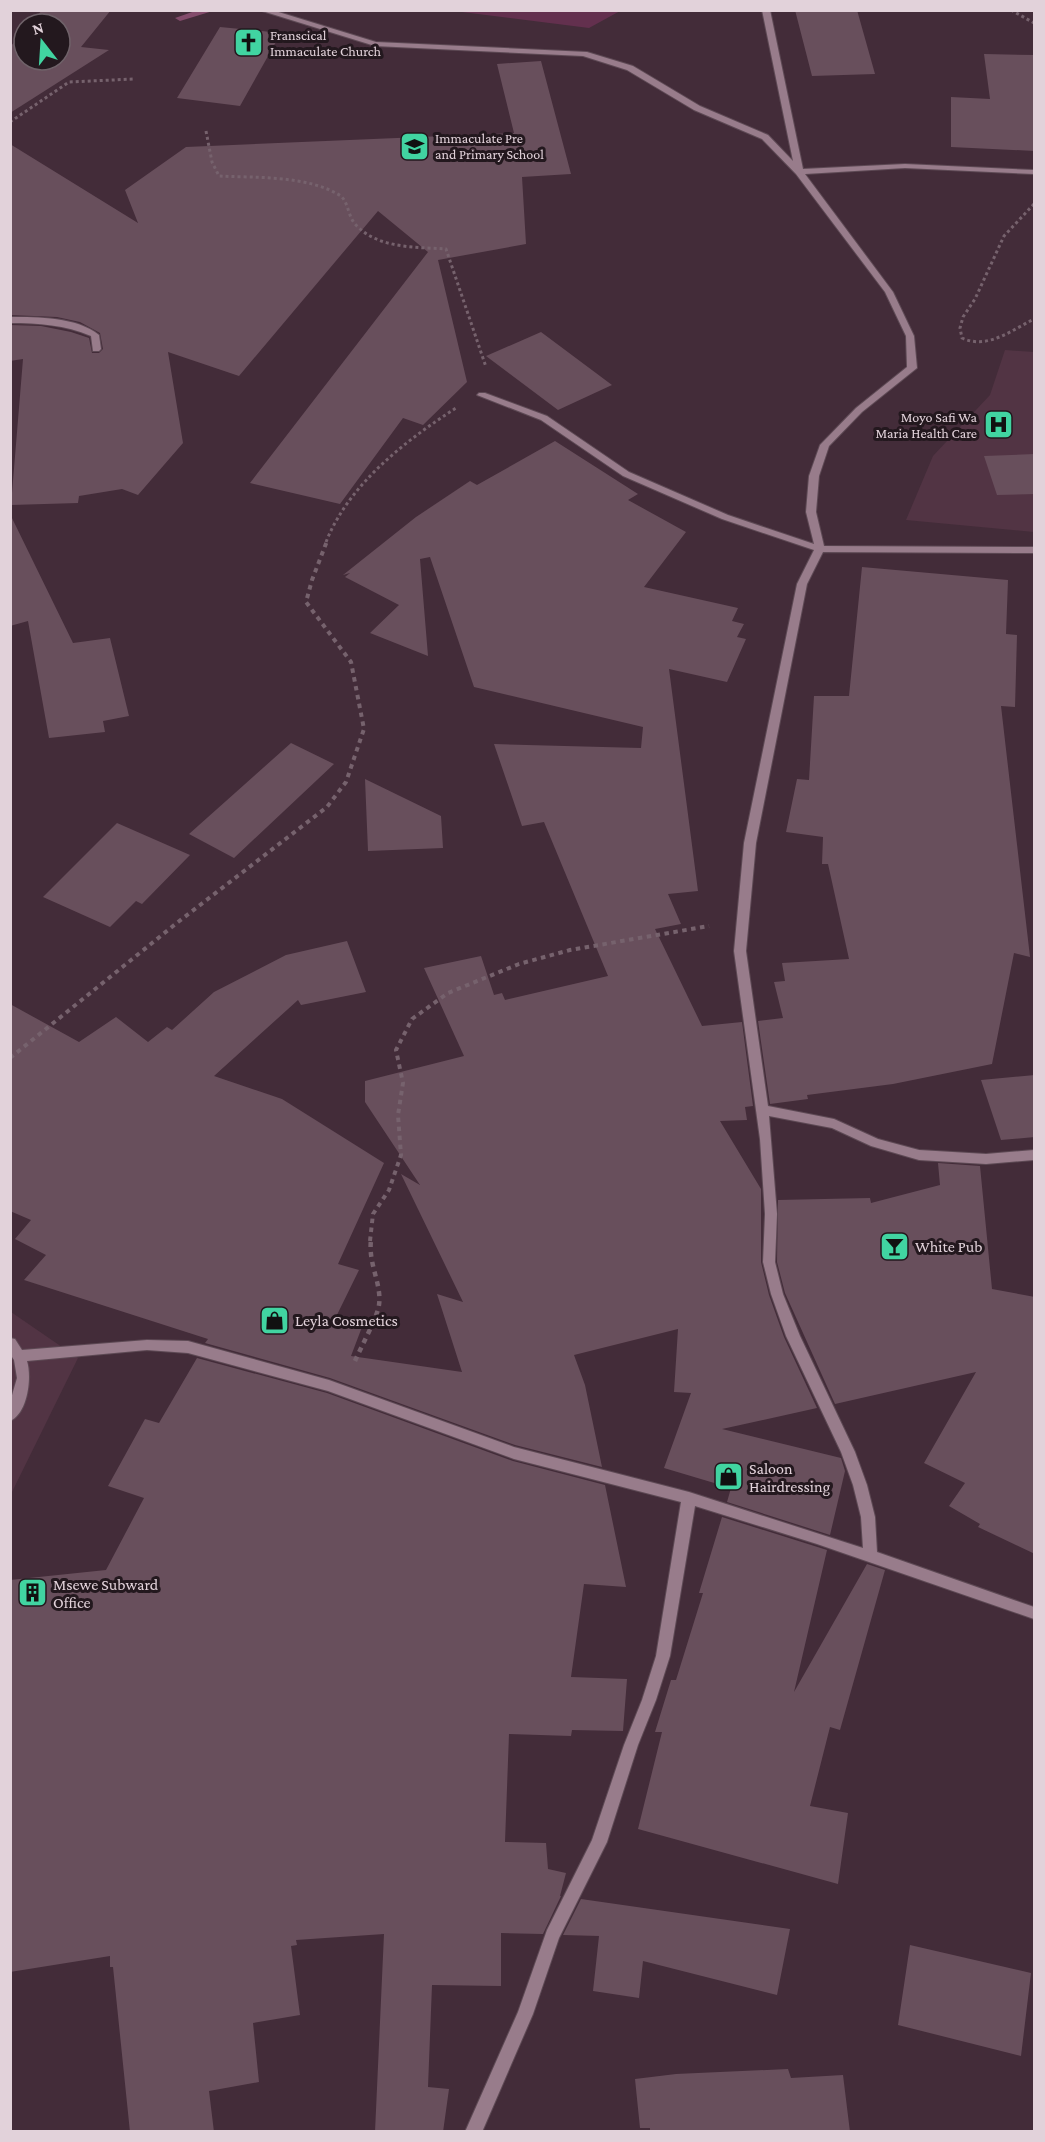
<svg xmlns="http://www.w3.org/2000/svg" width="1045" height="2142" viewBox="0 0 1045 2142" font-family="'Crimson Pro',serif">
  <rect width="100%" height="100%" fill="#432c39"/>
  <path fill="#523444" d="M 1005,350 L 1034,352 L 1034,532 L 906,520 L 933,456 L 990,395 Z
    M 11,1312 L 78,1358 L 11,1494 Z"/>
  <path fill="#63304e" d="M 454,11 L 620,11 L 589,28 Z"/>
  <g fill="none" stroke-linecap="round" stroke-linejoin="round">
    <path fill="#834b6b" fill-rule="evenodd" d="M 198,10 L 216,10 L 180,21 L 175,18 Z"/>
  </g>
  <path fill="#684f5c" d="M 42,10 L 111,10 L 81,47 L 109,50 L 10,113 L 10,47 L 24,31 L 24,60 L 60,60 L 60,24 L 30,24 Z
    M 795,10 L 857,10 L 875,74 L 812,76 Z
    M 220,27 L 281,33 L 240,106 L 177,98 Z
    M 984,54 L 1035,55 L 1035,151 L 951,147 L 951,97 L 990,99 Z
    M 541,61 L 571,174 L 522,177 L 526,244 L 438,260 L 467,382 L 423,425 L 403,418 L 340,504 L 250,483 L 428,252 L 378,211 L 239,376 L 168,352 L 183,443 L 138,495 L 122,489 L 79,496 L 78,503 L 11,505 L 23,359 L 10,361 L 10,325 L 41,326 L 71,332 L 89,338 L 92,353 L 99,353 L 103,349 L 100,333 L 80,322 L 57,317 L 10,315 L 10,144 L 138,223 L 125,190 L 186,147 L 514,133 L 497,64 Z
    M 541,332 L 612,385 L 558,410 L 486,356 Z
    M 555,441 L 638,494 L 628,500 L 686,532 L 644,587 L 738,608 L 732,621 L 744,624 L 737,637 L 746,639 L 727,682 L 669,669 L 698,891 L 668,894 L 681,924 L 655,929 L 702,1026 L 742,1022 L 753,1106 L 745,1107 L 747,1120 L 720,1121 L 761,1189 L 761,1262 L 769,1295 L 784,1337 L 817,1408 L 722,1429 L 841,1458 L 845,1471 L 830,1535 L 727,1502 L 731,1488 L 664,1468 L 691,1393 L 674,1392 L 678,1329 L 574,1355 L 585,1385 L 602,1467 L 515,1445 L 330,1378 L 205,1343 L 208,1339 L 24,1280 L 46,1255 L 15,1239 L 31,1220 L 10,1211 L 10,1004 L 79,1042 L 116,1017 L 148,1042 L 167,1027 L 172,1030 L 214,992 L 286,955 L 347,941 L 366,992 L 301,1005 L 298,1000 L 214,1076 L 282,1099 L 384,1163 L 338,1264 L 359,1270 L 334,1321 L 362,1327 L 351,1356 L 462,1372 L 437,1294 L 463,1302 L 401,1174 L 420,1185 L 365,1102 L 365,1081 L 464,1056 L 424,968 L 481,956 L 494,995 L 502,993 L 505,1000 L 608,976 L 544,822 L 522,826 L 494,744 L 641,748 L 643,727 L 474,687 L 430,557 L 420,559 L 428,656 L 370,633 L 399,605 L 345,577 L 350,573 L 343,575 L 416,517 L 470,481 L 477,485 Z
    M 1035,454 L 1035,494 L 997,495 L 984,456 Z
    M 10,514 L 73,643 L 110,638 L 129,716 L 103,721 L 105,732 L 49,738 L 28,621 L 10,626 Z
    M 862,567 L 1008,580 L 1006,634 L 1017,635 L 1015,707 L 1001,706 L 1030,957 L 1014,953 L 992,1064 L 893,1084 L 807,1095 L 808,1099 L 770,1104 L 758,1021 L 783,1018 L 774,982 L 785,981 L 782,963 L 849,959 L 828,864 L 822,864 L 823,837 L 786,832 L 797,779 L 809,780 L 814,696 L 849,696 Z
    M 291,743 L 334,764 L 234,858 L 189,834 Z
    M 365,779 L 441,816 L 443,848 L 368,851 Z
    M 117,823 L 190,855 L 142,904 L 136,901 L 110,927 L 43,897 Z
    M 1035,1075 L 1035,1137 L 1001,1140 L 981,1080 Z
    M 938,1163 L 980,1166 L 992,1289 L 1035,1297 L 1035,1554 L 978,1527 L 980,1524 L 949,1506 L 965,1483 L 924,1463 L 976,1372 L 835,1404 L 785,1293 L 777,1262 L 778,1200 L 870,1198 L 871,1203 L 940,1185 Z
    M 197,1358 L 327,1393 L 513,1461 L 605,1485 L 626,1587 L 584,1584 L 571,1677 L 627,1679 L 623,1731 L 572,1730 L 571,1736 L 509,1734 L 505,1842 L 546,1843 L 548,1869 L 566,1873 L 560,1896 L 561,1896 L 543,1934 L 501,1933 L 501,1986 L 432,1985 L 428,2087 L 449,2089 L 443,2132 L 375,2132 L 384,1934 L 296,1940 L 297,1945 L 291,1946 L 300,2015 L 253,2023 L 259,2082 L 209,2091 L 214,2132 L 130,2132 L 113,1967 L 110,1967 L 110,1956 L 10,1972 L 10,1580 L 106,1570 L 144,1498 L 108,1486 L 145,1419 L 159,1423 Z
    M 722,1517 L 827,1550 L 794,1692 L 867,1564 L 885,1570 L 840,1730 L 830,1727 L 810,1806 L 848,1813 L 838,1884 L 638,1829 L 662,1732 L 655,1732 L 671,1680 L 676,1680 L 703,1593 L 699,1593 Z
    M 581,1899 L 790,1929 L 777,1995 L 643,1961 L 639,1998 L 593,1991 L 599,1936 L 563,1935 Z
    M 910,1945 L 1031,1973 L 1021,2056 L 898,2025 Z
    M 788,2069 L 791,2078 L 843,2075 L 850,2132 L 650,2132 L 650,2128 L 640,2128 L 635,2079 L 676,2074 Z"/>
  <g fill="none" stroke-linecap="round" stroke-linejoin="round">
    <defs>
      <path id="minor" d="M 259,10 L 272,10 L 376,42 L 587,52 L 633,66 L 700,106 L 768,135 L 793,161 L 762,10 L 770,10 L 803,169 L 905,164 L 1034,170 L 1034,174 L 905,168 L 805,174 L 893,292 L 914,336 L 917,368 L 862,412 L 829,446 L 819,476 L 816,512 L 824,546 L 1034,547 L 1034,553 L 823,552 L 807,584 L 756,843 L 746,951 L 768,1106 L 834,1119 L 878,1139 L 919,1150 L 986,1154 L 1034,1150 L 1034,1160 L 986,1164 L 919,1160 L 871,1146 L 832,1128 L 769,1116 L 777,1214 L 775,1262 L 783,1294 L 800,1336 L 855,1452 L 867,1485 L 875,1517 L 877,1552 L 1034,1607 L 1034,1619 L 817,1544 L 695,1506 L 670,1656 L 656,1700 L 638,1745 L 607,1842 L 559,1938 L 533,2014 L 482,2132 L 465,2132 L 518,2012 L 547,1930 L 592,1840 L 624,1745 L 642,1700 L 656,1656 L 681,1502 L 514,1459 L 328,1391 L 188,1353 L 147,1350 L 27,1361 C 32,1377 28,1413 10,1421 L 10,1402 L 17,1378 L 14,1360 L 10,1354 L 10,1338 L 15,1339 L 22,1350 L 147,1340 L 188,1341 L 329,1380 L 514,1447 L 689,1492 L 863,1548 L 861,1517 L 853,1485 L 841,1452 L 786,1336 L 771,1294 L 763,1262 L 765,1214 L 760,1139 L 734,951 L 744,843 L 797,584 L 814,550 L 722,519 L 623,476 L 541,420 L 477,395 L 479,393 L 485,393 L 547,416 L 629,472 L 728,515 L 814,544 L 806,512 L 809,476 L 820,445 L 856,408 L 907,367 L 906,336 L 885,292 L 796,174 L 762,139 L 694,110 L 627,70 L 583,56 L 375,46 Z
        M 10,317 C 38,317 77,317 99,335 L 101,349 L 99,351 L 93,351 L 91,336 C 65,325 39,323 10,323 Z"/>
    </defs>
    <use href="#minor" stroke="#5d4954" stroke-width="2"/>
    <path stroke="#76626d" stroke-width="3" stroke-dasharray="3 3" stroke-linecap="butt" d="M 1011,10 L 1034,23
      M 10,122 L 69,82 L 134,79
      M 206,131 L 212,162 L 219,176 C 258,178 307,175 341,196 C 349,204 348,217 356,225 C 378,249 417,247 446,249 L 486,367
      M 1034,204 L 1004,236 L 975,299 L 963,317 L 960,328 L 962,338 C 987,350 1012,330 1034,319
      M 326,542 C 349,484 405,441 456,408"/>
    <path stroke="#76626d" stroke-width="4" stroke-dasharray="4.5 4.5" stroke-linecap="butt" d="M 10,1058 L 178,922 L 327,807 L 346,782 L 364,729 L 351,662 L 306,602 L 312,580 L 327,541
      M 370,1241 L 373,1214 L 389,1190 L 401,1155 L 398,1115 L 403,1083 L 396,1050 L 412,1019 L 448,993 L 519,964 L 570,950 L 709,926"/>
    <path stroke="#76626d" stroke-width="4.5" stroke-dasharray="5 5" stroke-linecap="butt" d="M 355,1361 C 361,1347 377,1318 379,1305 C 382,1284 368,1264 371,1240"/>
    <use href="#minor" fill="#987c8b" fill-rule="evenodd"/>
  </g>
  <defs>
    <symbol id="church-square" viewBox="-11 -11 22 22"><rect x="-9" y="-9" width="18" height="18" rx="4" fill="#41d4a1" stroke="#23181e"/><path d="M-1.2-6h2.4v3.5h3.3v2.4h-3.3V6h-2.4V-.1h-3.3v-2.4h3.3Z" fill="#111"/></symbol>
    <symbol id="school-square" viewBox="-11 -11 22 22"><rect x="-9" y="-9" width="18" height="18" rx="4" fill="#41d4a1" stroke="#23181e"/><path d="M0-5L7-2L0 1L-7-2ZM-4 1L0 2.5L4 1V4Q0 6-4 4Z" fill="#111"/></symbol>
    <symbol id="hospital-square" viewBox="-11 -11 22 22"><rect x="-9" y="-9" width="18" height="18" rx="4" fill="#41d4a1" stroke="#23181e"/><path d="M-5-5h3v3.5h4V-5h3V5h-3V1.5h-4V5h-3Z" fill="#111"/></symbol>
    <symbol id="bar-square" viewBox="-11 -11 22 22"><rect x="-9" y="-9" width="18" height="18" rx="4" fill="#41d4a1" stroke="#23181e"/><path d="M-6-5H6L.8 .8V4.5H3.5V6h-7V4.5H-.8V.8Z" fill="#111"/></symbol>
    <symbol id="shop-square" viewBox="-11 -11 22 22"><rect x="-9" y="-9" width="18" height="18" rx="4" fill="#41d4a1" stroke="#23181e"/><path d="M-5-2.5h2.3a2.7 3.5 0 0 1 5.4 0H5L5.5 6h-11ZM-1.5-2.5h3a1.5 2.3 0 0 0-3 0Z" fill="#111"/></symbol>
    <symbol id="building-square" viewBox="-11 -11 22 22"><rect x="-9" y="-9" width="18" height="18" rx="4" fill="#41d4a1" stroke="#23181e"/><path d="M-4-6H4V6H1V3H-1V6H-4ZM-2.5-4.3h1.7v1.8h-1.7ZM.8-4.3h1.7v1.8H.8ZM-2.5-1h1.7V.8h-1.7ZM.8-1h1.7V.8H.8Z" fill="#111"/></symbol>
  </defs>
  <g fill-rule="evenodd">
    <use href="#church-square" x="232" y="26" width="33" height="33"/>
    <use href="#school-square" x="398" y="130" width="33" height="33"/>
    <use href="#hospital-square" x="982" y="408" width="33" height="33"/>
    <use href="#bar-square" x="878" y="1230" width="33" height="33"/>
    <use href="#shop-square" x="258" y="1304" width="33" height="33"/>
    <use href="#shop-square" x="712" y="1460" width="33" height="33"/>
    <use href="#building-square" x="16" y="1576" width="33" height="33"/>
  </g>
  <g text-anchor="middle" stroke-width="6" stroke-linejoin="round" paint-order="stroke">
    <g font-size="14" fill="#e2d2da" stroke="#23181e" text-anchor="start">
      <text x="270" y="40">Franscical<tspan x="270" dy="16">Immaculate Church</tspan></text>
      <text x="435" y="143">Immaculate Pre<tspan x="435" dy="16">and Primary School</tspan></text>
      <text x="977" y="422" text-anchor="end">Moyo Safi Wa<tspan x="977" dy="16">Maria Health Care</tspan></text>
    </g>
    <g font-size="16" fill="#e2d2da" stroke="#23181e" text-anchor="start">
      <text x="915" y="1252">White Pub</text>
      <text x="295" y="1326">Leyla Cosmetics</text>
      <text x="749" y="1474">Saloon<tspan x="749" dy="18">Hairdressing</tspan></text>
      <text x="53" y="1590">Msewe Subward<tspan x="53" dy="18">Office</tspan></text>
    </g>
  </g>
  <rect width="1045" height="2142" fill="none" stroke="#e2d2da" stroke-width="24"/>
  <g transform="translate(42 42) rotate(343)"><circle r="28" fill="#23181e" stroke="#6f6269" stroke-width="1.5"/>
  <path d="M0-4.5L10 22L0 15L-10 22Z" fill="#41d4a1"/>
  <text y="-9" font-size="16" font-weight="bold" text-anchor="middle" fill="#e2d2da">N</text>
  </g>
</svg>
